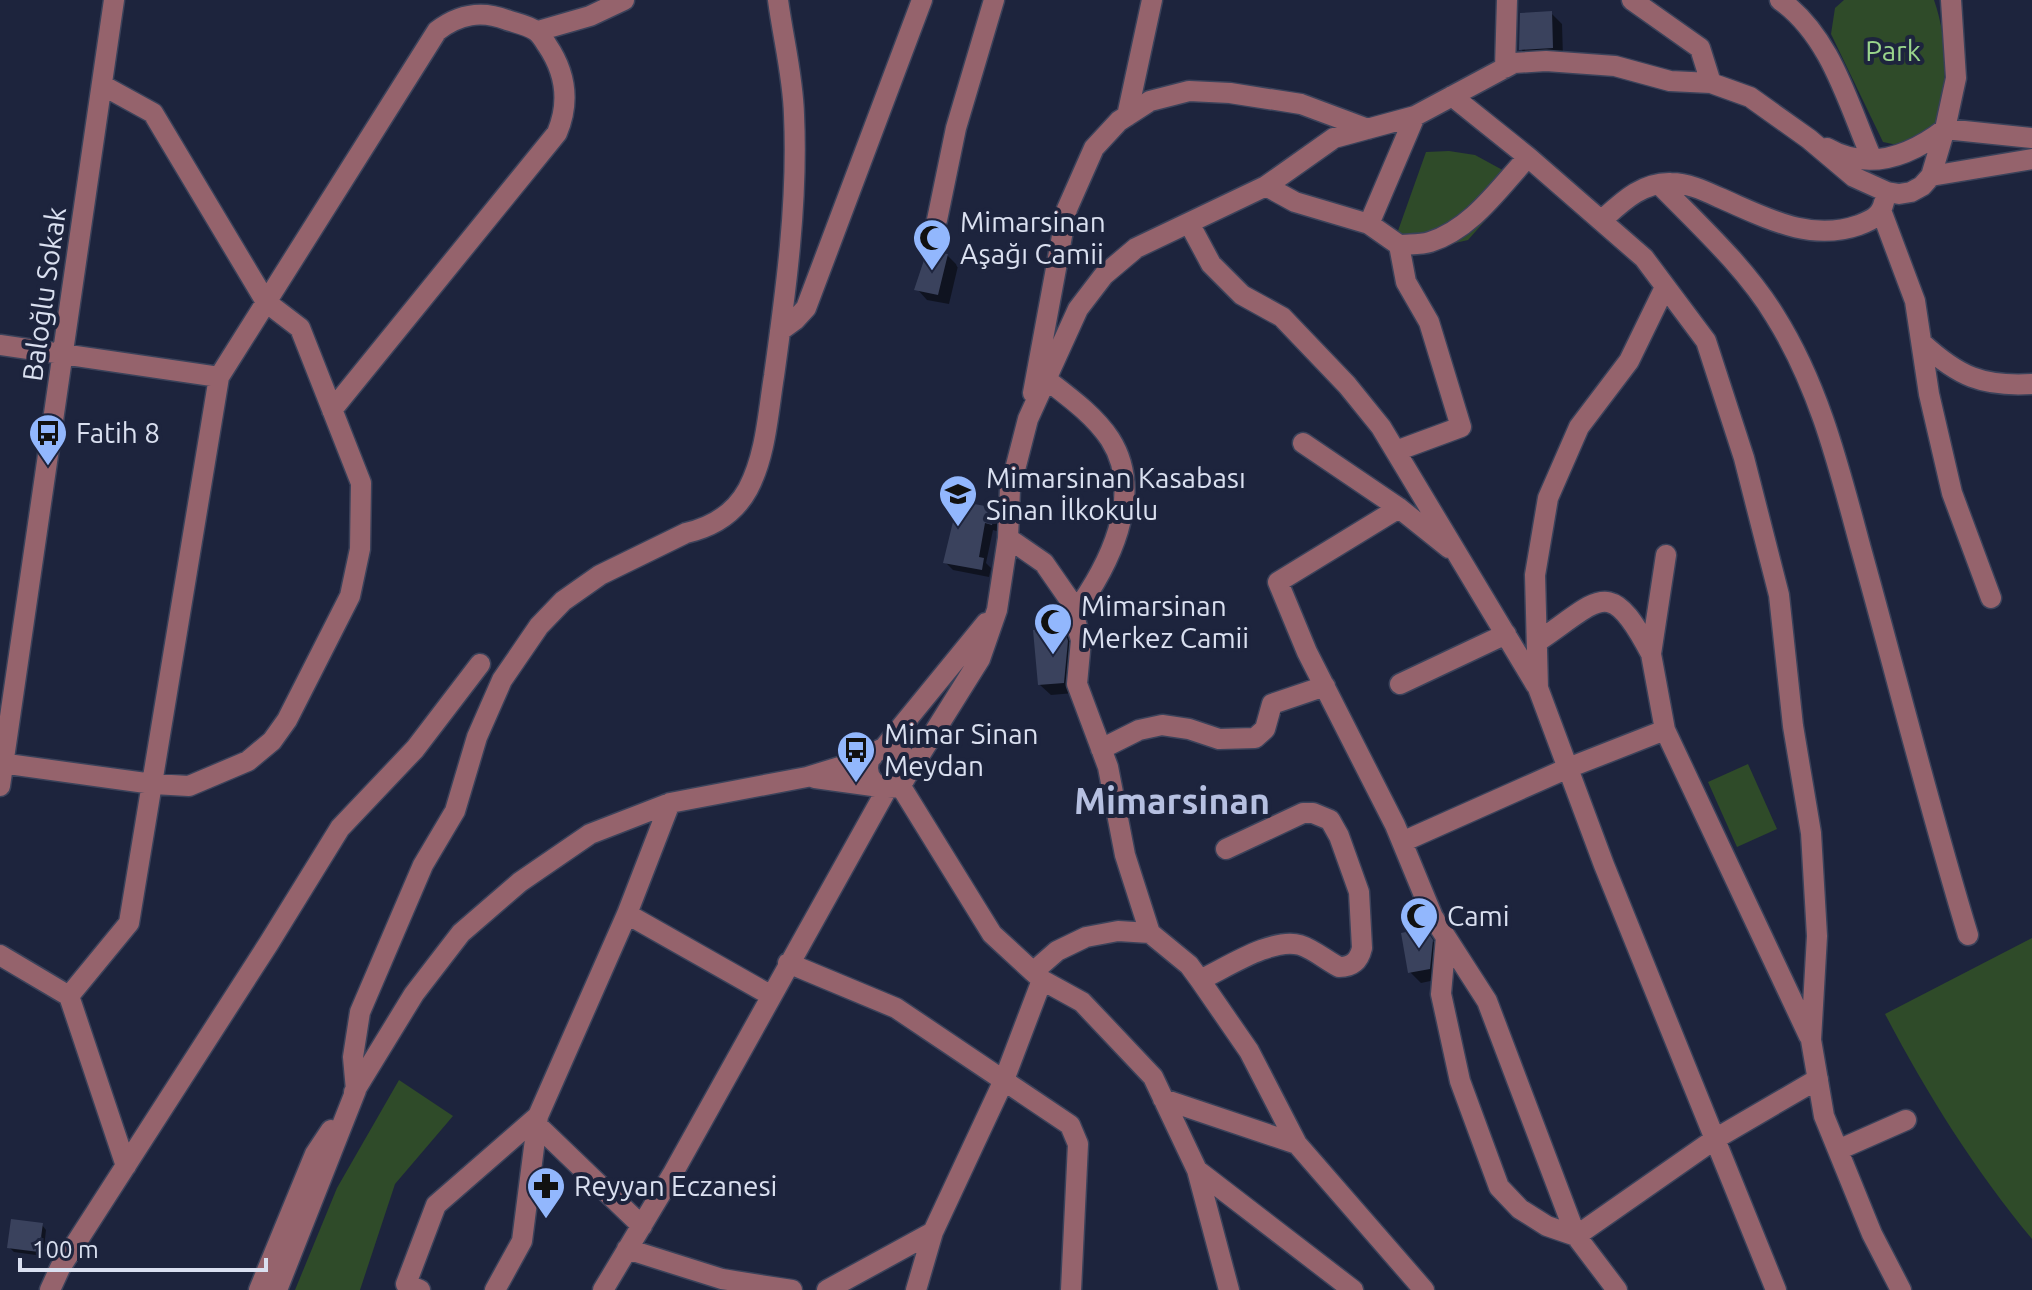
<svg xmlns="http://www.w3.org/2000/svg" width="2032" height="1290" viewBox="0 0 2032 1290" font-family="Ubuntu,sans-serif">
  <rect width="100%" height="100%" fill="#1d243d"/>
  <path fill="#2f4b29" d="M 1844,0 L 1934,0 C 1950,45 1946,96 1936,142 L 1916,149 L 1883,142 L 1831,34 L 1835,8 Z
    M 1449,151 L 1475,155 L 1521,180 L 1468,240 L 1442,246 L 1394,242 L 1426,152 Z
    M 1748,764 L 1777,829 L 1737,847 L 1708,782 Z
    M 2032,938 L 2032,1239 C 1974,1169 1927,1094 1885,1014 Z
    M 399,1080 L 453,1116 L 395,1184 L 360,1290 L 295,1290 L 337,1188 Z"/>
  <path fill="#0007" d="M 1551,13 L 1562,24 L 1563,58 L 1531,60 L 1521,49 Z
    M 947,255 L 958,266 L 949,304 L 927,300 L 917,289 Z
    M 995,510 L 1002,518 L 1000,532 L 993,530 L 986,563 L 991,568 L 989,577 L 953,570 L 945,562 Z
    M 1063,629 L 1074,640 L 1074,693 L 1051,695 L 1040,685 Z
    M 1424,930 L 1442,953 L 1440,979 L 1421,983 L 1410,972 Z
    M 42,1225 L 46,1230 L 43,1256 L 14,1252 L 9,1247 Z"/>
  <path fill="#3a425d" d="M 1552,11 L 1553,48 L 1519,50 L 1520,13 Z
    M 927,251 L 948,254 L 938,295 L 914,290 Z
    M 958,501 L 996,508 L 992,525 L 985,523 L 979,557 L 984,558 L 982,570 L 943,563 Z
    M 1064,627 L 1068,641 L 1064,683 L 1038,685 L 1033,630 Z
    M 1425,928 L 1433,940 L 1430,969 L 1408,973 L 1401,933 Z
    M 11,1219 L 43,1223 L 39,1252 L 7,1248 Z"/>
  <g fill="none" stroke-linecap="round" stroke-linejoin="round">
    <defs>
      <path id="minor" d="M 1632,0 L 1700,48 L 1711,83
        M 1780,0 C 1831,36 1848,104 1872,159
        M 538,31 L 590,16 L 624,0
        M 1505,68 L 1507,0
        M 1452,96 L 1528,157 L 1644,258 L 1706,341 L 1744,458 L 1779,595 L 1793,726 L 1811,833 L 1817,936 L 1811,1040 L 1824,1116 L 1872,1234 L 1901,1290
        M 1127,116 L 1152,0
        M 1827,148 C 1869,172 1910,156 1945,129 L 2032,138
        M 1931,176 L 2032,159
        M 1659,184 C 1699,225 1746,268 1775,316 C 1820,388 1839,468 1861,549 C 1897,678 1929,807 1968,935
        M 1266,186 L 1295,202 L 1369,224 L 1399,245 L 1406,282 L 1429,322 L 1461,427 L 1396,451
        M 1882,213 L 1915,301 L 1929,394 L 1952,493 L 1991,598
        M 937,220 L 956,128 L 994,0
        M 1602,220 C 1622,202 1642,182 1671,183 C 1687,183 1703,190 1718,197 C 1763,216 1808,243 1859,225 C 1872,220 1881,216 1884,202
        M 1189,223 L 1211,264 L 1242,295 L 1282,317 L 1347,385 L 1381,427 L 1536,685
        M 1369,224 L 1415,116
        M 1399,245 C 1409,244 1421,245 1430,242 C 1472,229 1500,187 1528,157
        M 1665,287 L 1629,361 L 1579,427 L 1548,498 L 1535,575 L 1538,688 L 1604,865 L 1776,1290
        M 780,331 L 795,320 L 806,308 L 922,0
        M 1922,343 C 1958,376 1982,387 2032,384
        M 0,345 L 219,377
        M 1047,380 C 1069,397 1094,415 1110,439 C 1146,495 1108,568 1073,615
        M 1033,393 L 1067,209 L 1094,148 L 1119,121 L 1150,101 L 1189,91 L 1230,93 L 1301,104 L 1368,129
        M 1303,443 L 1399,508 L 1449,548
        M 1399,508 L 1278,582 L 1307,652 L 1395,825 L 1433,917 L 1487,1001 L 1576,1236
        M 1008,538 L 1044,563 L 1069,599 L 1081,640 L 1077,684 L 1108,767 L 1125,855 L 1150,933
        M 1666,555 L 1651,654 L 1665,730 L 1809,1036
        M 1537,642 C 1600,600 1609,573 1651,654
        M 1400,684 L 1506,634
        M868 768a20 20 0 1 1 40 0a20 20 0 1 1-40 0Z
        M 883,749 L 986,623
        M 1101,749 L 1139,730 L 1162,725 L 1189,729 L 1219,739 L 1255,738 L 1265,729 L 1272,704 L 1325,686
        M 0,763 L 153,784 L 189,786 L 248,761 L 272,741 L 287,720 L 350,596 L 360,549 L 361,483 L 300,328 L 266,302 L 153,113 L 102,85
        M 908,774 L 980,659 L 997,610 L 1008,538 L 1010,489 L 1028,419 L 1078,309 L 1104,275 L 1136,248 L 1266,186 L 1334,138 L 1415,116 L 1514,63 L 1546,61 L 1615,66 L 1670,81 L 1711,83 L 1750,97 L 1809,139 L 1854,177 L 1887,192 L 1899,194 L 1911,192 L 1922,186 L 1931,176 L 1945,129 L 1956,78 L 1951,0
        M 815,778 L 880,787
        M 900,785 L 992,934 L 1042,980 L 1082,1002 L 1153,1077 L 1197,1170 L 1229,1290
        M 0,786 L 114,0
        M 1402,842 L 1568,768 L 1665,730
        M 627,914 L 770,995
        M 1446,937 L 1441,994 L 1460,1081 L 1499,1187 L 1520,1209 L 1547,1226 L 1576,1236
        M 0,955 L 69,996 L 126,1166
        M 788,963 L 896,1008 L 1070,1125 L 1078,1144 L 1071,1290
        M 1033,972 L 1057,951 L 1086,937 L 1118,931 L 1150,933 L 1189,965 L 1200,980 L 1249,1051 L 1297,1144
        M 1200,980 C 1226,968 1272,937 1300,945 C 1313,949 1326,960 1339,967 C 1352,967 1359,961 1362,948 L 1359,892 L 1339,836 L 1330,820 L 1313,813 L 1303,813 L 1226,849
        M 69,996 L 129,923 L 219,377 L 437,31 C 459,14 481,10 507,20 C 516,23 528,25 536,31 C 540,34 544,40 547,45 C 566,73 570,102 557,133 L 332,410
        M 354,1092 L 414,994 L 461,933 L 520,882 L 590,834 L 670,803 L 807,777 L 872,757
        M 1163,1099 L 1297,1144 L 1424,1290
        M 537,1125 L 642,1226
        M 1838,1150 L 1906,1120
        M 1197,1170 L 1353,1290
        M 627,1249 L 722,1279 L 792,1290
        M 50,1290 L 60,1268 L 269,943 L 340,828 L 415,749 L 480,664
        M 259,1290 L 315,1154 L 331,1130
        M 277,1290 L 356,1090 L 353,1057 L 360,1012 L 423,865 L 455,811 L 477,737 L 502,680 L 539,626 L 563,601 L 600,575 L 686,533 C 712,527 735,513 748,489 C 766,455 768,413 774,376 C 786,290 798,201 794,115 C 793,76 783,38 778,0
        M 420,1290 L 406,1284 L 436,1205 L 538,1116 L 627,914 L 670,803
        M 495,1290 L 522,1241 L 538,1116
        M 603,1290 L 672,1175 L 887,789
        M 827,1290 L 933,1232
        M 916,1290 L 933,1232 L 1004,1080 L 1042,980
        M 1617,1290 L 1576,1236 L 1715,1139 L 1818,1079"/>
    </defs>
    <use href="#minor" stroke="#3b425a" stroke-width="23"/>
    <use href="#minor" stroke="#95636c" stroke-width="20"/>
  </g>
  <defs>
    <symbol id="mosque-pin" viewBox="-11 -11 22 30"><path d="M0 17L-7.5 6A9.5 9.5 0 1 1 7.5 6Z" fill="#92b7fd" stroke="#1d243d"/><path d="M3.5-4.9A6 6 0 1 0 3.5 4.9A5 5 0 1 1 3.5-4.9Z" fill="#111"/></symbol>
    <symbol id="bus-pin" viewBox="-11 -11 22 30"><path d="M0 17L-7.5 6A9.5 9.5 0 1 1 7.5 6Z" fill="#92b7fd" stroke="#1d243d"/><path d="M-5-6H5V4H4V6H2V4H-2V6H-4V4H-5ZM-3.5-4V0h7V-4ZM-3.5 1.2v1.5H-2V1.2ZM2 1.2v1.5H3.5V1.2Z" fill="#111"/></symbol>
    <symbol id="school-pin" viewBox="-11 -11 22 30"><path d="M0 17L-7.5 6A9.5 9.5 0 1 1 7.5 6Z" fill="#92b7fd" stroke="#1d243d"/><path d="M0-5L7-2L0 1L-7-2ZM-4 1L0 2.5L4 1V4Q0 6-4 4Z" fill="#111"/></symbol>
    <symbol id="pharmacy-pin" viewBox="-11 -11 22 30"><path d="M0 17L-7.5 6A9.5 9.5 0 1 1 7.5 6Z" fill="#92b7fd" stroke="#1d243d"/><path d="M-2-6h4v4h4v4h-4v4h-4v-4h-4v-4h4Z" fill="#111"/></symbol>
  </defs>
  <g fill-rule="evenodd">
    <use href="#mosque-pin" x="910" y="216" width="44" height="60"/>
    <use href="#bus-pin" x="26" y="411" width="44" height="60"/>
    <use href="#school-pin" x="936" y="472" width="44" height="60"/>
    <use href="#mosque-pin" x="1031" y="600" width="44" height="60"/>
    <use href="#bus-pin" x="834" y="728" width="44" height="60"/>
    <use href="#mosque-pin" x="1397" y="894" width="44" height="60"/>
    <use href="#pharmacy-pin" x="524" y="1164" width="44" height="60"/>
  </g>
  <g text-anchor="middle" stroke-width="8" stroke-linejoin="round" paint-order="stroke">
    <g font-size="28" fill="#9ad58c" stroke="#1d243d">
      <text x="1893" y="61">Park</text>
    </g>
    <g font-size="28" fill="#dae0f0" stroke="#1d243d" text-anchor="start">
      <text x="960" y="232">Mimarsinan<tspan x="960" dy="32">Aşağı Camii</tspan></text>
      <text x="76" y="443">Fatih 8</text>
      <text x="986" y="488">Mimarsinan Kasabası<tspan x="986" dy="32">Sinan İlkokulu</tspan></text>
      <text x="1081" y="616">Mimarsinan<tspan x="1081" dy="32">Merkez Camii</tspan></text>
      <text x="884" y="744">Mimar Sinan<tspan x="884" dy="32">Meydan</tspan></text>
      <text x="1447" y="926">Cami</text>
      <text x="574" y="1196">Reyyan Eczanesi</text>
    </g>
    <g font-size="28" fill="#dae0f0" stroke="#1d243d">
      <text transform="translate(44 294) rotate(-82)" y="10">Baloğlu Sokak</text>
    </g>
    <g font-size="36" font-weight="bold" fill="#b6c0e1" stroke="#1d243d">
      <text x="1172" y="814">Mimarsinan</text>
    </g>
  </g>
  <path d="M20 1258v12h246v-12" fill="none" stroke="#dae0f0" stroke-width="4"/>
  <text x="32" y="1258" font-size="24" fill="#dae0f0" stroke="#1d243d" stroke-width="6" paint-order="stroke">100 m</text>
</svg>
